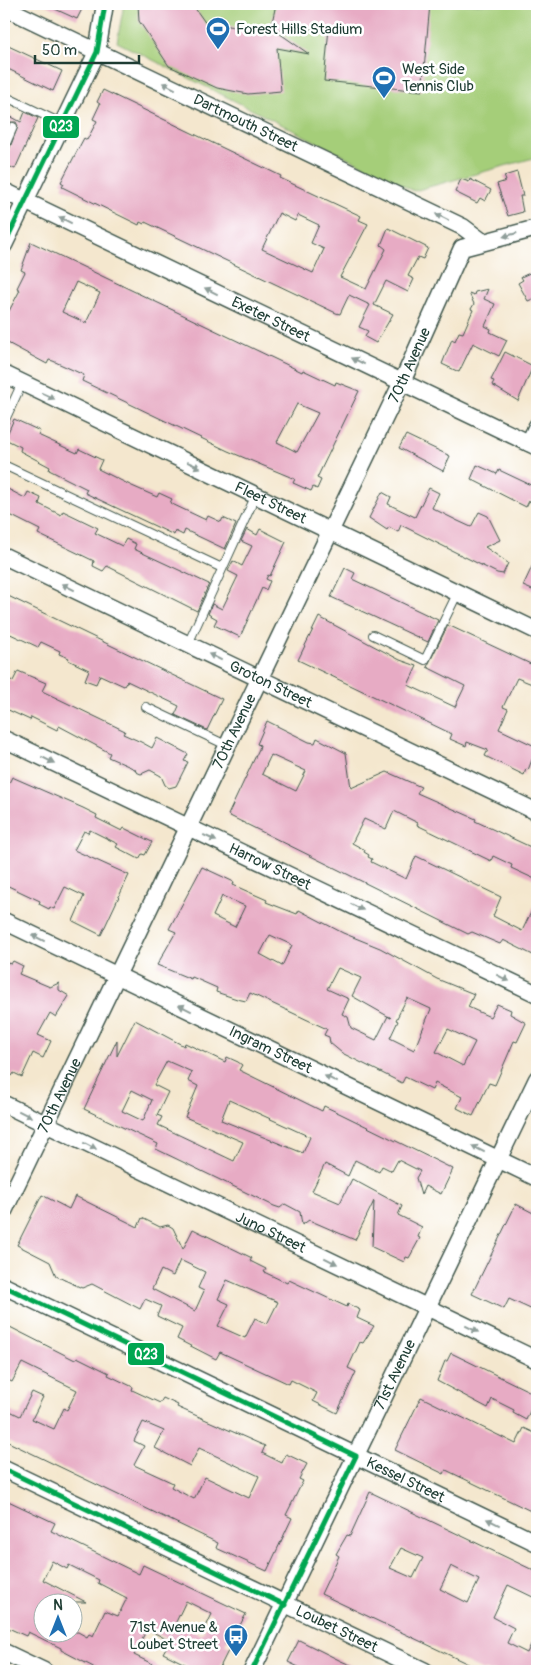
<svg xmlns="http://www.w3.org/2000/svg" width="541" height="1675" viewBox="0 0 541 1675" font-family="Pangolin,sans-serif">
  <rect width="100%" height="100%" fill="#fff"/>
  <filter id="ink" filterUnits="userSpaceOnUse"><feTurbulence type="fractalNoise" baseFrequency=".02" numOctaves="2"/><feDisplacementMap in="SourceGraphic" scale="10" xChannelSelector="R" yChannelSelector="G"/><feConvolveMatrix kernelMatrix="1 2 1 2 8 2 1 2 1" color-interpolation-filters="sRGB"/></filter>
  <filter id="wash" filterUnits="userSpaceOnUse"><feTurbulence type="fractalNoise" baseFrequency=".0096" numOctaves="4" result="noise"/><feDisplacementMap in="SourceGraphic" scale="20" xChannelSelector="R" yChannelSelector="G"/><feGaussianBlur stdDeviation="1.12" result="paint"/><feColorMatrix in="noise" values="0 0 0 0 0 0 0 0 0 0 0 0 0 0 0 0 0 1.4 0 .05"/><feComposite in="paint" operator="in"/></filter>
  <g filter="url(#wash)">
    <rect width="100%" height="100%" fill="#f4e7ce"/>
    <path fill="#a5ce79" stroke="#628656" d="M 124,4 L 537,4 L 537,157 L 414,191 L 117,42 Z"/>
    <g id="blocks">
      <path fill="#e7abc4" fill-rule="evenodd" d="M 44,4 L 75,4 L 83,7 L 77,19 Z
        M 138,4 L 192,4 L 209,28 L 215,22 L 228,26 L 270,32 L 276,4 L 430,4 L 422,91 L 324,81 L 329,28 L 276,31 L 309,54 L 277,48 L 281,91 L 248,94 L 217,88 L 169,66 L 139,21 Z
        M 4,44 L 62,71 L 53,91 L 4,67 Z
        M 103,90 L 281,176 L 280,178 L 361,216 L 359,220 L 368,224 L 340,277 L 366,289 L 386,249 L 381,245 L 388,228 L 428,248 L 423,259 L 418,257 L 408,276 L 414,279 L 408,292 L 386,281 L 374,305 L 393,314 L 376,343 L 365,337 L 368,331 L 359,327 L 370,305 L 349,295 L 340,314 L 336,313 L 145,222 L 144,224 L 140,222 L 139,225 L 62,187 L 64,184 L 61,182 L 76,153 L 84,138 L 87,140 L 97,121 L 93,119 L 100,104 L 97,102 ZM 279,213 L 295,221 L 298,215 L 319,225 L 311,243 L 324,249 L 313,273 L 262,249 Z
        M 25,112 L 38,118 L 15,169 L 4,164 L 4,154 L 9,150 L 18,126 L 16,122 L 10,122 L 4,134 L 4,113 L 21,122 Z
        M 517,172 L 523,196 L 520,196 L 523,212 L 508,216 L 497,184 L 506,181 L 504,176 Z
        M 461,179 L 469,182 L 470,179 L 491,190 L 485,201 L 480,198 L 477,203 L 455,192 Z
        M 31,242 L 302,372 L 303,370 L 335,385 L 336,382 L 359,391 L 317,478 L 321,480 L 317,489 L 313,487 L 311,491 L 293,483 L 295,479 L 228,451 L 82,381 L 84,375 L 53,361 L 49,360 L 47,364 L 4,341 L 4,309 L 9,311 L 20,290 L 17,288 L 25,272 L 21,270 ZM 76,282 L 100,293 L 86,323 L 62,312 ZM 297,404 L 318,413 L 297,452 L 277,442 Z
        M 534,271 L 537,277 L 537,297 L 528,301 L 518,283 L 523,280 L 521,277 Z
        M 488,289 L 484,299 L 495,304 L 485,326 L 491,329 L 490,332 L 507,340 L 499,356 L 473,343 L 459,372 L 442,364 L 452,339 L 455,341 L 459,332 L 463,333 L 473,310 L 471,309 L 474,304 L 469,293 L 474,295 L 475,292 Z
        M 505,352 L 533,366 L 518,401 L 492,385 L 494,381 L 491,380 Z
        M 14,419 L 40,431 L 38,435 L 77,453 L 79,449 L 102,460 L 98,469 L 132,486 L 157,497 L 159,493 L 172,499 L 170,503 L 206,520 L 208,516 L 221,522 L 223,518 L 236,524 L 225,549 L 185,530 L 183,535 L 175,531 L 174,535 L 85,493 L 87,489 L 49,470 L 50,467 L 20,451 L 21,447 L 5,439 Z
        M 406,435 L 450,456 L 443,471 L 399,448 Z
        M 477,465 L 497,474 L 499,470 L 537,488 L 537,504 L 529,501 L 526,507 L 471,479 Z
        M 4,487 L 25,498 L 28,492 L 41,498 L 39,504 L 61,515 L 63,511 L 98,528 L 95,533 L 122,546 L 126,539 L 136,544 L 134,549 L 209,584 L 197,611 L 107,566 L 103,571 L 93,566 L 94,561 L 38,534 L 40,530 L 4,512 Z
        M 429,488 L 439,493 L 432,508 L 458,521 L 471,527 L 479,512 L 488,516 L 500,540 L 485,547 L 508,563 L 503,574 L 497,573 L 401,525 L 398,532 L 389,527 L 387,530 L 369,518 L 382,492 L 391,497 L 388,504 L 415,517 Z
        M 247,529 L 257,535 L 260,529 L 286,542 L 270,576 L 268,575 L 266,579 L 270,581 L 266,590 L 262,588 L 240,637 L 214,625 L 217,619 L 208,614 L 212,604 L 222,609 L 238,576 L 228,571 L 233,561 L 242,566 L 252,546 L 241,541 Z
        M 537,556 L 537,592 L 523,586 Z
        M 345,568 L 355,573 L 352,579 L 438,620 L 428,642 L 331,597 Z
        M 4,594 L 222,699 L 207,730 L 175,715 L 179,706 L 127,681 L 124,686 L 100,675 L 96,684 L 85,680 L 89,670 L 68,660 L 69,658 L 59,654 L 60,651 L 41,642 L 38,647 L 4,631 Z
        M 319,617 L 400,660 L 417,666 L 408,685 L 455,707 L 465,686 L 427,667 L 448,625 L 537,667 L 537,686 L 517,678 L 503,707 L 508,709 L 499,729 L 537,747 L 528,770 L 526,769 L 524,775 L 485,756 L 488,750 L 467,742 L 466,746 L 450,739 L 452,734 L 298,660 Z
        M 18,671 L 46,683 L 42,691 L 125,731 L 123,734 L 141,742 L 152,748 L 157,738 L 188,754 L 184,761 L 188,762 L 176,786 L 169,788 L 165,785 L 161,776 L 150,770 L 141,774 L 136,772 L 135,769 L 108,757 L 110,753 L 59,726 L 57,730 L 31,717 L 30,720 L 4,708 L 4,677 L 13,681 Z
        M 267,721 L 309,742 L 315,743 L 317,738 L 346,753 L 351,788 L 387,772 L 421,787 L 417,793 L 476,819 L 475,821 L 537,850 L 537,880 L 511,868 L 512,865 L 493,856 L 491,861 L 417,825 L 418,823 L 394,811 L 386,829 L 364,819 L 352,843 L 365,850 L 364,852 L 369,855 L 368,857 L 372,859 L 371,862 L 406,879 L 416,856 L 501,897 L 493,916 L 522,931 L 537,900 L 537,957 L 503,940 L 500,944 L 472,932 L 468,934 L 228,815 L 259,749 L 260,745 L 257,744 ZM 271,755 L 306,771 L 296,791 L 262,774 Z
        M 12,777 L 83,808 L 97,815 L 96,818 L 122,831 L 124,828 L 152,842 L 145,855 L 142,854 L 139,859 L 116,847 L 118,844 L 90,830 L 88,833 L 84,831 L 74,850 L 129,875 L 101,935 L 73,921 L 84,896 L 65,887 L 54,909 L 50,907 L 49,909 L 39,904 L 40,901 L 4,884 L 4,860 L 9,848 L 4,846 L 4,793 Z
        M 202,867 L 234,882 L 233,885 L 267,900 L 266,902 L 297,914 L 299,910 L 343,933 L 380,948 L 437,979 L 474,994 L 468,1007 L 490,1017 L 497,1004 L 511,1010 L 510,1014 L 526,1023 L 517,1042 L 514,1041 L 495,1085 L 489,1083 L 473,1116 L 457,1108 L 462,1097 L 435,1083 L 432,1090 L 405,1077 L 402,1083 L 342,1053 L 330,1043 L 329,1037 L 324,1035 L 327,1029 L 250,993 L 246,1001 L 237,999 L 216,992 L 217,988 L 192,977 L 191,979 L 157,965 L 176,932 L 169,929 ZM 222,896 L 245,906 L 235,927 L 213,916 ZM 270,935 L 292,945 L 282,966 L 260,954 ZM 338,968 L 361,978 L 352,996 L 391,1018 L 388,1016 L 376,1040 L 351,1028 L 348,1017 L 342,1014 L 349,999 L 327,989 ZM 407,998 L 431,1009 L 414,1050 L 390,1038 L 398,1021 L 396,1020 ZM 448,1029 L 475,1042 L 463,1066 L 436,1052 Z
        M 13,961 L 23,966 L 19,974 L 50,987 L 59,983 L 59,990 L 69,996 L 56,1017 L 50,1013 L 38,1035 L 51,1041 L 43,1058 L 33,1053 L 22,1077 L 14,1073 L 12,1076 L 4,1072 L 4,969 L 7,963 L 11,964 Z
        M 135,1020 L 184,1046 L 185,1043 L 225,1062 L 227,1057 L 238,1062 L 242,1065 L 239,1070 L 322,1111 L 324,1106 L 341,1114 L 453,1169 L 441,1194 L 425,1186 L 421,1195 L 416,1178 L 420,1171 L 398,1160 L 392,1171 L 382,1166 L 379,1172 L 355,1160 L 348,1176 L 325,1164 L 324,1166 L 312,1191 L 340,1203 L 352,1179 L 402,1206 L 398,1215 L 422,1227 L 418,1237 L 420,1238 L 409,1258 L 406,1257 L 404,1262 L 372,1247 L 374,1201 L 355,1240 L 309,1220 L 302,1225 L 300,1212 L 285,1204 L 280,1208 L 274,1206 L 156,1149 L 158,1144 L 84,1109 L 117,1040 L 117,1056 ZM 167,1061 L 192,1072 L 188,1081 L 198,1086 L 185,1117 L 243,1142 L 234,1161 L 158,1125 L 162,1117 L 157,1115 L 168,1092 L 154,1085 ZM 132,1090 L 152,1100 L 143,1121 L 122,1111 ZM 229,1100 L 310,1137 L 303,1153 L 221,1120 Z
        M 42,1195 L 69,1209 L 75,1196 L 138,1227 L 142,1218 L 160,1227 L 168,1225 L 173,1228 L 183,1249 L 193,1229 L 252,1258 L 250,1261 L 266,1269 L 264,1272 L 287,1283 L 289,1280 L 347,1307 L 348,1304 L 360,1310 L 357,1318 L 374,1326 L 363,1343 L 360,1342 L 348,1368 L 356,1372 L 337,1413 L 313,1401 L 317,1393 L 291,1380 L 289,1384 L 220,1352 L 216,1359 L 177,1339 L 182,1328 L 157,1316 L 161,1306 L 145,1299 L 140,1309 L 92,1284 L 82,1288 L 56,1276 L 50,1262 L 17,1245 ZM 180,1260 L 205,1272 L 198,1288 L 204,1291 L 195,1311 L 152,1289 L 161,1270 L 173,1276 ZM 227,1280 L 278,1302 L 267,1324 L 255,1318 L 245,1338 L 218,1326 L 229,1304 L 218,1299 Z
        M 516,1204 L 537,1215 L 537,1312 L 509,1299 L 504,1309 L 472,1294 Z
        M 4,1324 L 75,1360 L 77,1357 L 109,1373 L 108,1375 L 133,1387 L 132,1390 L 160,1403 L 163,1398 L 178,1405 L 177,1407 L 258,1443 L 265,1446 L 262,1453 L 282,1463 L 286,1454 L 307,1464 L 299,1479 L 303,1481 L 286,1515 L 292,1518 L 267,1571 L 216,1548 L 218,1543 L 4,1440 L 4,1408 L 20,1416 L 32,1392 L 43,1397 L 32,1419 L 54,1429 L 64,1408 L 67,1410 L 77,1390 L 22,1363 L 12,1382 L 4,1378 ZM 143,1422 L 164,1431 L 155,1448 L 190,1466 L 199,1448 L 259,1476 L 249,1498 L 205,1477 L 194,1499 L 171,1487 L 173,1483 L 134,1465 L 144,1446 L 134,1441 Z
        M 451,1353 L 537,1395 L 526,1420 L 513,1413 L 514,1410 L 492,1399 L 488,1408 L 437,1381 L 445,1361 L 447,1361 Z
        M 421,1397 L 516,1444 L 524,1428 L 537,1434 L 537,1514 L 446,1470 L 444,1474 L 395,1450 Z
        M 370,1492 L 537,1572 L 537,1599 L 508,1585 L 493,1617 L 514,1628 L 507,1643 L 527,1653 L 537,1632 L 537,1671 L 483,1671 L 321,1594 L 339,1556 L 336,1554 L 347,1535 L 350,1536 ZM 401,1548 L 423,1558 L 413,1578 L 390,1568 ZM 451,1566 L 479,1580 L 468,1603 L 440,1589 Z
        M 4,1499 L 55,1523 L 51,1531 L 139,1574 L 143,1565 L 246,1614 L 239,1627 L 235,1625 L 225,1644 L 230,1647 L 218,1671 L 184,1671 L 187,1665 L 163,1653 L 170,1641 L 147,1629 L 134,1655 L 167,1671 L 101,1671 L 61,1650 L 61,1648 L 28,1632 L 26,1636 L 4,1626 ZM 52,1561 L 67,1569 L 69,1565 L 99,1580 L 98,1583 L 127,1598 L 118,1616 L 105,1611 L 93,1636 L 89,1634 L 87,1637 L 78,1632 L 42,1632 L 42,1602 L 86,1602 L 43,1580 ZM 186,1601 L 212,1614 L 202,1635 L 176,1622 Z
        M 299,1640 L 341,1661 L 365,1671 L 307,1671 L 288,1662 Z"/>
    </g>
  </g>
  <g filter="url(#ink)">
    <use href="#blocks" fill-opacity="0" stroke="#3f564b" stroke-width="1"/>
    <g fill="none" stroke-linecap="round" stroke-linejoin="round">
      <defs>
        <path id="service" d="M 4,96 L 63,124
          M 4,148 L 13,127
          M 4,422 L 22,383
          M 4,465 L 222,568
          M 373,635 L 425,660 L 458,592
          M 188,644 L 256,495
          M 146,707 L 226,745"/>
        <g id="minor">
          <path id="s1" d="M 4,7 L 463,227 L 483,242"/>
          <path id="s2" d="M 4,191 L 537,447"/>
          <path d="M 4,245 L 97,52 L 105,4"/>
          <path id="s3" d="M 4,374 L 537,631"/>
          <path d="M 529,443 L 537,426"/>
          <path id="s4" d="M 4,556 L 537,812"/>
          <path id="s5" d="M 4,739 L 537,994"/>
          <path id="s6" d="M 4,921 L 537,1178"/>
          <path id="s7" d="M 4,1104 L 537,1360"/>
          <path id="s8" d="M 4,1211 L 402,382 L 462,248 L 537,228"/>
          <path id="s9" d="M 4,1286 L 537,1543"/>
          <path id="s10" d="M 4,1469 L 425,1671"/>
          <path d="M 4,1652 L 44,1671"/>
          <path id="s11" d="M 252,1671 L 537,1079"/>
        </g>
      </defs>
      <use href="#service" stroke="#3f564b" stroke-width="10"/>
      <use href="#minor" stroke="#3f564b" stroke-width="19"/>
      <use href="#service" stroke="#fff" stroke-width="8"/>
      <use href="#minor" stroke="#fff" stroke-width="16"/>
      <defs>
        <path id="bus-1" d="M 4,245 L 97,52 L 105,4
          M 4,1286 L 356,1456 L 252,1671
          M 4,1469 L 285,1605"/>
      </defs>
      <use href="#bus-1" stroke="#fff" stroke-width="9"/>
      <use href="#bus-1" stroke="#00a651" stroke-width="5"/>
    </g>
    <defs><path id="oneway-solid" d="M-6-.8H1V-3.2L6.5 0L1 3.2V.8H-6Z" transform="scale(1.25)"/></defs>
    <g fill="#8f9e9a">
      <use href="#oneway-solid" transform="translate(169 86) rotate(-154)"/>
      <use href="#oneway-solid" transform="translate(442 217) rotate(-154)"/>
      <use href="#oneway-solid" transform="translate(65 220) rotate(-154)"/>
      <use href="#oneway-solid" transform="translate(510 235) rotate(165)"/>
      <use href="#oneway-solid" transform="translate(211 291) rotate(-154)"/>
      <use href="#oneway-solid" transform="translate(358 361) rotate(-154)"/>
      <use href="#oneway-solid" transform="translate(48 396) rotate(25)"/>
      <use href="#oneway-solid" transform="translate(194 465) rotate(25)"/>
      <use href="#oneway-solid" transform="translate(68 587) rotate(-154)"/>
      <use href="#oneway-solid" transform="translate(215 657) rotate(-154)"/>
      <use href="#oneway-solid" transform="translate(48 760) rotate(26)"/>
      <use href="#oneway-solid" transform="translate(210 838) rotate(25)"/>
      <use href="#oneway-solid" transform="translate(357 907) rotate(26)"/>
      <use href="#oneway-solid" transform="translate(38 938) rotate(-154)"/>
      <use href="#oneway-solid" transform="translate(503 978) rotate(26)"/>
      <use href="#oneway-solid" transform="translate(185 1008) rotate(-154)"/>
      <use href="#oneway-solid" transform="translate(331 1079) rotate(-154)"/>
      <use href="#oneway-solid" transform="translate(25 1114) rotate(26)"/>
      <use href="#oneway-solid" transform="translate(90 1146) rotate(26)"/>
      <use href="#oneway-solid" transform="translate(478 1149) rotate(-154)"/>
      <use href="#oneway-solid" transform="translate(331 1261) rotate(26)"/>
      <use href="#oneway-solid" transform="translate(472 1329) rotate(26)"/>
      <use href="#oneway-solid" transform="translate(493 1522) rotate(-154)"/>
    </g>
  </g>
  <defs>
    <symbol id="stadium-pin" viewBox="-11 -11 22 30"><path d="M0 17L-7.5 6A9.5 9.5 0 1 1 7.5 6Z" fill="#1f6fb2" stroke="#fff"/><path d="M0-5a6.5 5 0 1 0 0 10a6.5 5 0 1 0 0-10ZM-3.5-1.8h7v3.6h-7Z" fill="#fff"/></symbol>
    <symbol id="bus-pin" viewBox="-11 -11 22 30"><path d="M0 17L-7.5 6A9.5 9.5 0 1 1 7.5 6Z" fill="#1f6fb2" stroke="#fff"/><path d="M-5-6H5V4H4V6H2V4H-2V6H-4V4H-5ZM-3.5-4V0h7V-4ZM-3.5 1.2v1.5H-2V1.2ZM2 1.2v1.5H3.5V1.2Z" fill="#fff"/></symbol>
  </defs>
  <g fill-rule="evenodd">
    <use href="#stadium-pin" x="204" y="15" width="28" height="38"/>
    <use href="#stadium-pin" x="370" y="64" width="28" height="38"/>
    <use href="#bus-pin" x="222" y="1622" width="28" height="38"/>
  </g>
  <g text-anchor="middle" stroke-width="5" stroke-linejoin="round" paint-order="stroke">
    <g font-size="15" fill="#1f3d34" stroke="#fff" text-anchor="start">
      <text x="236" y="34">Forest Hills Stadium</text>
      <text x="402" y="74">West Side<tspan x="402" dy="17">Tennis Club</tspan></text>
      <text x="218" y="1632" text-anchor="end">71st Avenue &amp;<tspan x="218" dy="17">Loubet Street</tspan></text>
    </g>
    <g font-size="15" fill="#1f3d34" stroke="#fff">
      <text dy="5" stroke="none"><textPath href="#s1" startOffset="268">Dartmouth Street</textPath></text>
      <text dy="5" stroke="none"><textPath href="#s2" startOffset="296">Exeter Street</textPath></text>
      <text dy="5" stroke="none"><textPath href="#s8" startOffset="938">70th Avenue</textPath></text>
      <text dy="5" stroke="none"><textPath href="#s3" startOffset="296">Fleet Street</textPath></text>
      <text dy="5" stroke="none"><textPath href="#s4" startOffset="296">Groton Street</textPath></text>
      <text dy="5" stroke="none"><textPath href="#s8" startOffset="532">70th Avenue</textPath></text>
      <text dy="5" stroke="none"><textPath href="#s5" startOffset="295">Harrow Street</textPath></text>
      <text dy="5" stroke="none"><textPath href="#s6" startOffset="296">Ingram Street</textPath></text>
      <text dy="5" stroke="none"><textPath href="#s8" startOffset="128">70th Avenue</textPath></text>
      <text dy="5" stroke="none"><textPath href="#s7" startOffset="296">Juno Street</textPath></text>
      <text dy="5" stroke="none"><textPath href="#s11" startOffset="329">71st Avenue</textPath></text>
      <text dy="5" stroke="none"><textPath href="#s9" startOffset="446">Kessel Street</textPath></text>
      <text dy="5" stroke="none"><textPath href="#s10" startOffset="369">Loubet Street</textPath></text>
    </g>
  </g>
  <g stroke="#fff" stroke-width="2">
    <rect x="42" y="115" width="38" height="24" rx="5" fill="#00a651"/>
    <rect x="127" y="1342" width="38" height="24" rx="5" fill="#00a651"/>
  </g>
  <g font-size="14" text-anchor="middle" font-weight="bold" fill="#fff">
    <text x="61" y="131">Q23</text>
    <text x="146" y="1359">Q23</text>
  </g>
  <rect width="541" height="1675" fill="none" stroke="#fff" stroke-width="20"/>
  <g transform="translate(58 1618)"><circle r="24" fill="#ffffff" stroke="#a5b1ae"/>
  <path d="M0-4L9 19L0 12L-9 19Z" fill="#1f6fb2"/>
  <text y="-8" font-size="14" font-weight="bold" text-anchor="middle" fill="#1f3d34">N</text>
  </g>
  <path d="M35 55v8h104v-8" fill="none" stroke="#1f3d34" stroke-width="2.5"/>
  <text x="42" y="55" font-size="15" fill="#1f3d34" stroke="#ffffff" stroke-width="4" paint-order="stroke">50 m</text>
</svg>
